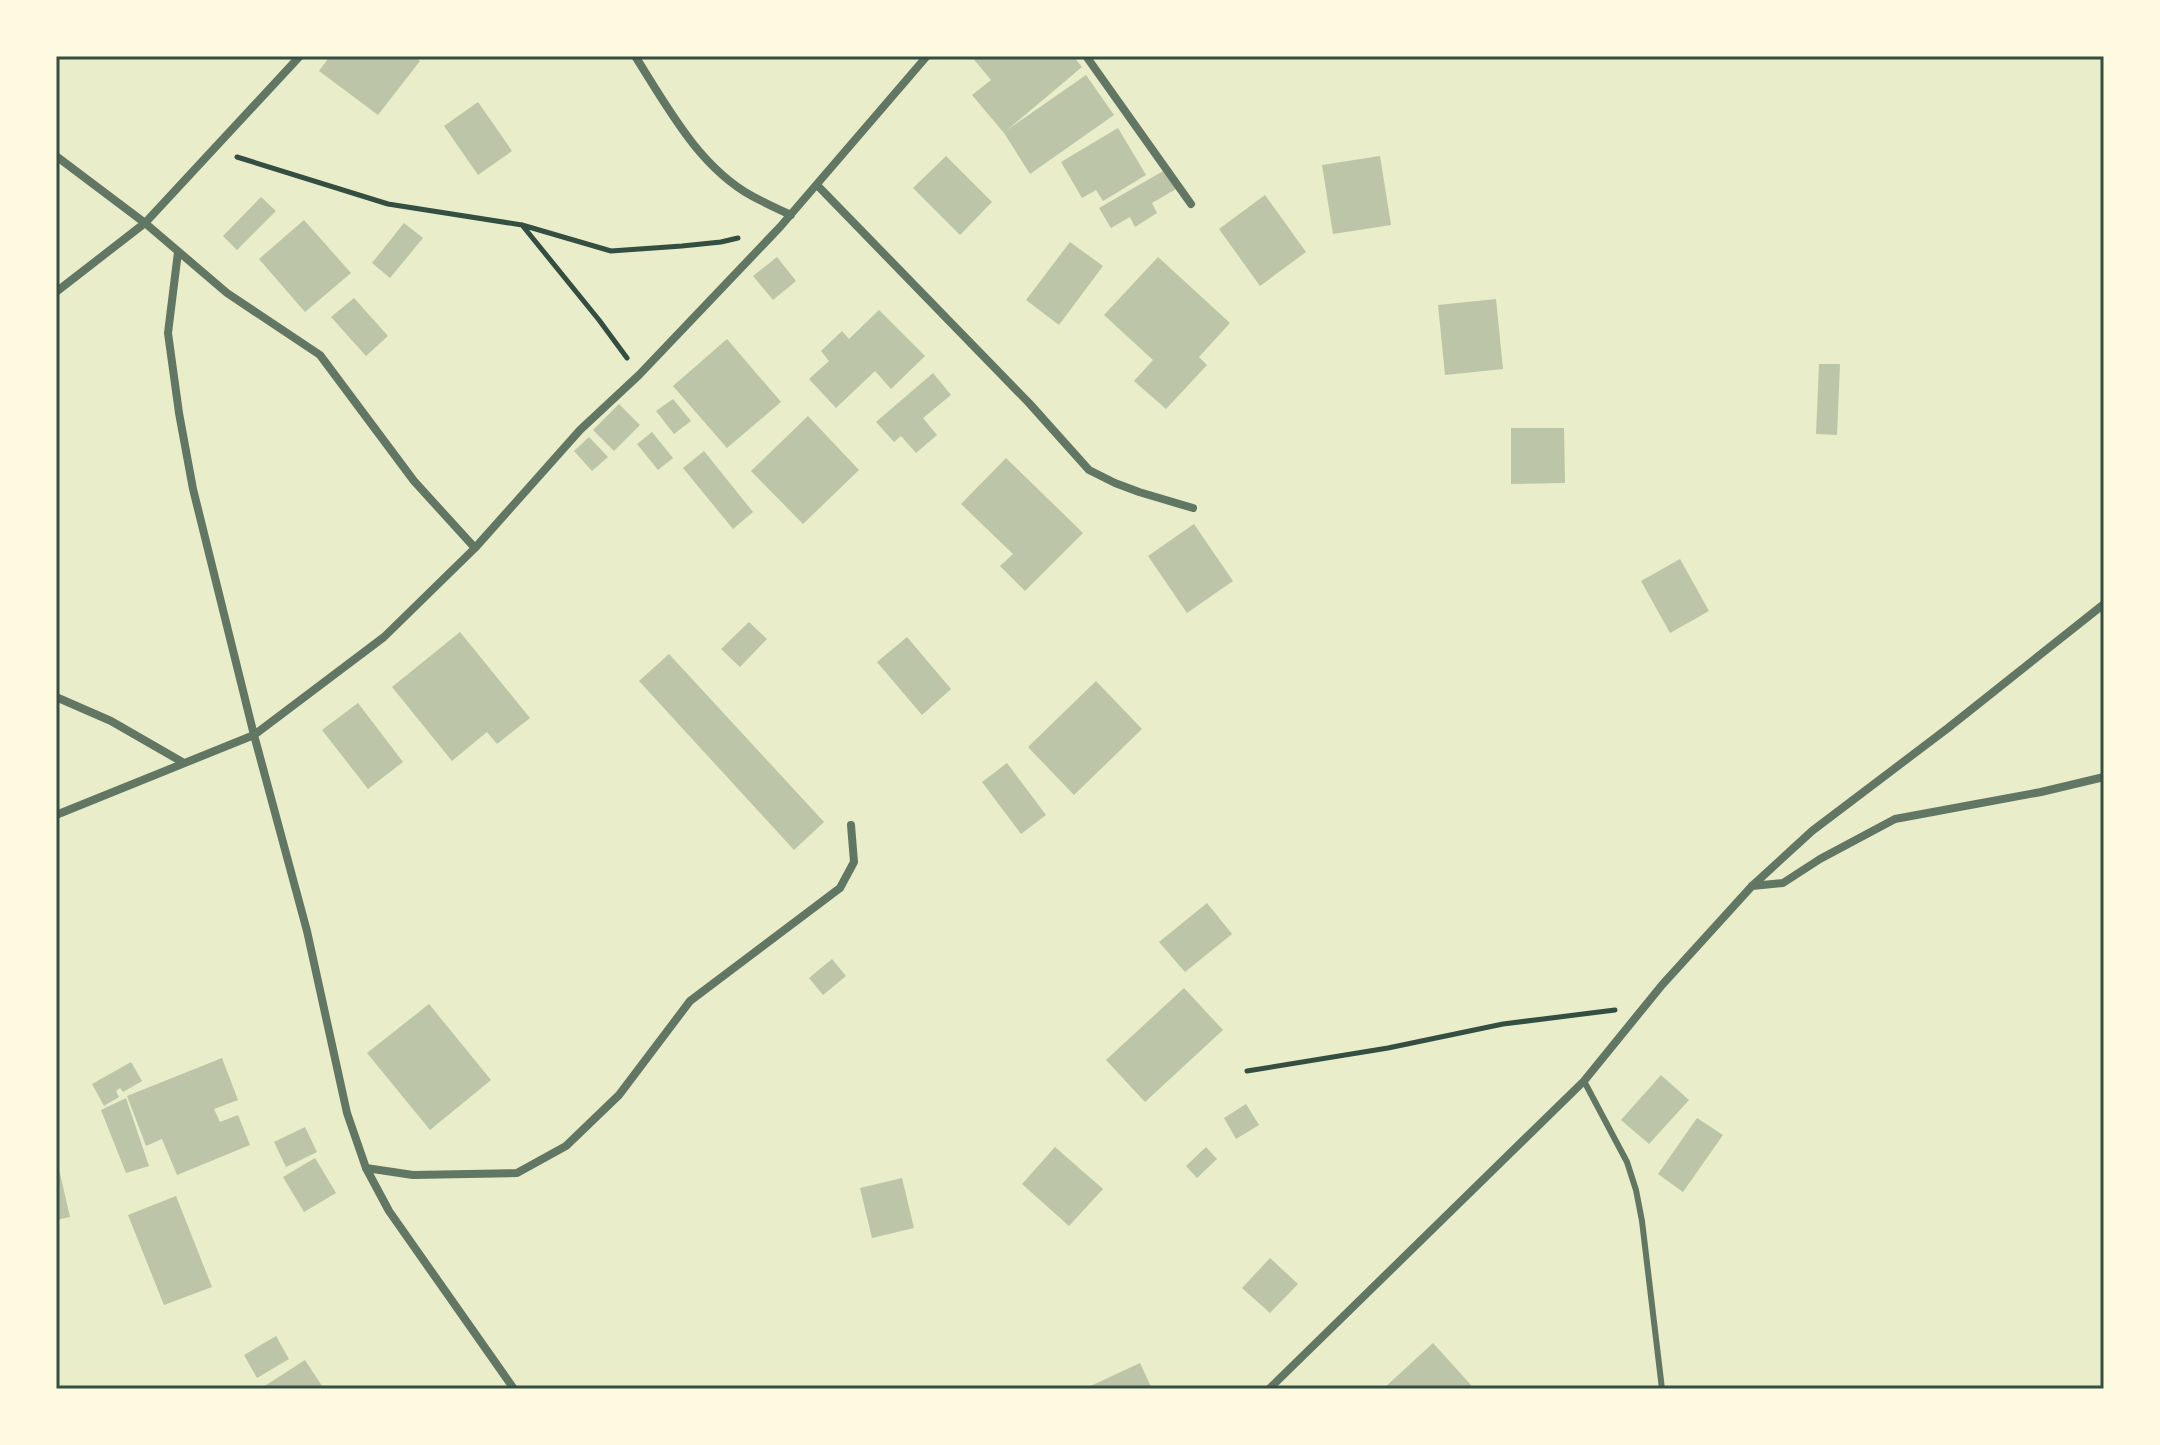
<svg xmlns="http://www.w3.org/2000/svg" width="2160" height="1445" viewBox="0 0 2160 1445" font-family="'Fira Sans',sans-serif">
  <rect width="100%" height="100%" fill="#e9edc9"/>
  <path fill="#bcc5a7" d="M 330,56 L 414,56 L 420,61 L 378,115 L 319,71 Z
    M 971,56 L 1073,56 L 1082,67 L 1007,130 L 1086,75 L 1114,115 L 1030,174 L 1004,133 L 972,95 L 991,80 Z
    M 478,102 L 512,151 L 478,175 L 444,126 Z
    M 1118,128 L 1146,175 L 1103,201 L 1096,190 L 1082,198 L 1061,162 Z
    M 946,156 L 992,202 L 960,235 L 913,188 Z
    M 1380,156 L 1391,225 L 1333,234 L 1322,165 Z
    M 1165,170 L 1176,189 L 1152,203 L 1157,213 L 1135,227 L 1130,217 L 1111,228 L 1099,208 Z
    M 1265,195 L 1306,252 L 1260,286 L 1219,229 Z
    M 261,197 L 276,211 L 237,250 L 223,236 Z
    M 304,220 L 351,273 L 305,312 L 259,259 Z
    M 404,223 L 423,238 L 390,278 L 372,263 Z
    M 1070,242 L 1103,266 L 1059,325 L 1026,300 Z
    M 777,257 L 796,281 L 773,300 L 753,276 Z
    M 1158,257 L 1230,323 L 1199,357 L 1207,365 L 1166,409 L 1134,381 L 1153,360 L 1104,315 Z
    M 354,298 L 388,336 L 366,356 L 331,317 Z
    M 1496,299 L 1503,369 L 1445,375 L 1438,305 Z
    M 879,310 L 925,356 L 891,389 L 875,371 L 836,408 L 809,379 L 829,361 L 821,351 L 842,331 L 849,339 Z
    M 727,339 L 781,402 L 727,448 L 673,386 Z
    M 1819,364 L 1840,364 L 1837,435 L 1816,434 Z
    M 933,373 L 951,395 L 923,418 L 937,435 L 916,453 L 901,436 L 894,442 L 876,422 Z
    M 673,399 L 691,421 L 674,434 L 656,411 Z
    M 619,404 L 640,425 L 614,451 L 593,430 Z
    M 808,416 L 859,470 L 803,524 L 751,471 Z
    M 1511,428 L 1564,428 L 1565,483 L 1511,484 Z
    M 652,432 L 673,458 L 658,470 L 637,444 Z
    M 589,437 L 608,457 L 592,471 L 574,451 Z
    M 704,451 L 753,512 L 733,529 L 683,468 Z
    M 1006,458 L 1083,533 L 1025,591 L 1000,566 L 1013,554 L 961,504 Z
    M 1194,524 L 1233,581 L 1187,613 L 1148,556 Z
    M 1680,559 L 1709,611 L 1670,633 L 1641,581 Z
    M 749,622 L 767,639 L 740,667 L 721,649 Z
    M 460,632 L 530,718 L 497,744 L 487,732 L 452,761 L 392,687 Z
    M 907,637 L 951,689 L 922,715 L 877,662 Z
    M 669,654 L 824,822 L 794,850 L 639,681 Z
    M 1096,681 L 1142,729 L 1074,795 L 1028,747 Z
    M 358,703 L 403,762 L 368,789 L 322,730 Z
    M 1007,763 L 1046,815 L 1021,834 L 982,782 Z
    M 1207,903 L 1232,934 L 1185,972 L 1159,942 Z
    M 832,959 L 846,976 L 823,995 L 809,978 Z
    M 1184,988 L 1223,1030 L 1145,1102 L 1106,1060 Z
    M 429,1004 L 491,1080 L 430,1130 L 367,1053 Z
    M 222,1058 L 238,1100 L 214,1109 L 220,1122 L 238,1115 L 250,1145 L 177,1175 L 162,1139 L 146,1146 L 127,1096 Z
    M 131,1062 L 142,1081 L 123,1092 L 120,1088 L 116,1091 L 119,1097 L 104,1106 L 92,1084 Z
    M 1661,1075 L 1689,1100 L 1649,1144 L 1621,1120 Z
    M 126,1098 L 149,1166 L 126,1173 L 101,1110 Z
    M 1246,1104 L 1259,1125 L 1236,1139 L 1224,1118 Z
    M 1697,1118 L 1723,1135 L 1683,1192 L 1658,1174 Z
    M 305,1127 L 317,1152 L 286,1167 L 274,1142 Z
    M 1055,1147 L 1103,1189 L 1069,1226 L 1022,1184 Z
    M 1206,1147 L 1217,1159 L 1197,1178 L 1186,1166 Z
    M 56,1156 L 70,1217 L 56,1220 Z
    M 315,1158 L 336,1193 L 304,1212 L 283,1177 Z
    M 902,1178 L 914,1228 L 872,1238 L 860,1188 Z
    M 176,1196 L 212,1287 L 164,1305 L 128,1215 Z
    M 1270,1258 L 1298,1284 L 1270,1313 L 1242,1288 Z
    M 276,1336 L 289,1359 L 257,1378 L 244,1355 Z
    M 1433,1343 L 1471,1385 L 1467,1389 L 1383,1389 Z
    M 305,1360 L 324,1389 L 260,1389 Z
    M 1140,1363 L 1152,1389 L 1084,1389 Z"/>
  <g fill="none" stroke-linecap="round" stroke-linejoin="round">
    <path stroke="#344e41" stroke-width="5" d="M 237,157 L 388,204 L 522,225 L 611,251 L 682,246 L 721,242 L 738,238
      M 522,225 L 599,320 L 627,358
      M 1247,1071 L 1388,1048 L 1503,1024 L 1615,1010"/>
    <path stroke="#617663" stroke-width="6" d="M 1584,1081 L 1627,1162 L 1636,1190 L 1642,1221 L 1662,1389"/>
    <path stroke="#617663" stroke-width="8" d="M 635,56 C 667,106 698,166 752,196 C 765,203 778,209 791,215
      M 1086,56 L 1191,204
      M 56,156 L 145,223 L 227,293 L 320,355 L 414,481 L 475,548
      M 817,185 L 1029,403 L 1089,470 L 1115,483 L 1139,492 L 1193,508
      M 178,252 L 168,333 L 179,413 L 193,489 L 254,735 L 307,931 L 347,1113 L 366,1168 L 389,1211 L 514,1389
      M 56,292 L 145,223 L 300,56
      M 56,697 L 111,721 L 184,763
      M 56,815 L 254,735 L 384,637 L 475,548 L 580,430 L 639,375 L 780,227 L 927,56
      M 1752,886 L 1783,883 L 1820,859 L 1895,819 L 2041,792 L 2104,777
      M 366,1168 L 413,1175 L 517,1173 L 566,1146 L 619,1095 L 690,1001 L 840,888 L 854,862 L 851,825
      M 1269,1389 L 1584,1081 L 1662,985 L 1752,886 L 1812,831 L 1948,728 L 2104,604"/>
  </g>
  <rect width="2160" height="1445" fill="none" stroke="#fefae0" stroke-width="116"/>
  <rect x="58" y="58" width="2044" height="1329" fill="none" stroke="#344e41" stroke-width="3"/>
</svg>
